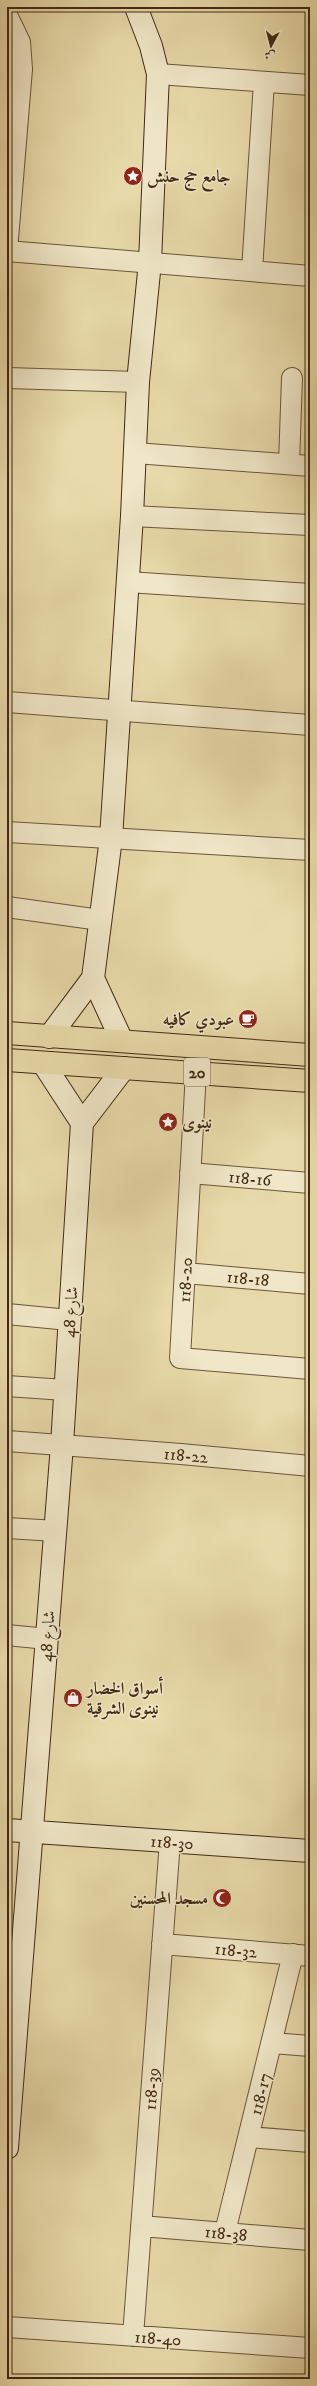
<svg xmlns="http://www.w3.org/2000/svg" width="317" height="2386" viewBox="0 0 317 2386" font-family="'IM FELL DW Pica',Amiri,serif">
  <rect width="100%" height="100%" fill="#e8daaa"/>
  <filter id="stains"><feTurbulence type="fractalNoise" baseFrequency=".005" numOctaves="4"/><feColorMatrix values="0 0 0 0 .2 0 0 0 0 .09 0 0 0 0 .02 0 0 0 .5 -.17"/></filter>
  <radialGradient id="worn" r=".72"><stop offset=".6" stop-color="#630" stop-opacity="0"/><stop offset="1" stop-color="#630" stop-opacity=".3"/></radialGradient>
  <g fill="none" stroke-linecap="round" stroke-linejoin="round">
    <defs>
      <path id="street" d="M 7,15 L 20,42 L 22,69 L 7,251
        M 158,74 L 310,85
        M 7,251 L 310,276
        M 252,271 L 264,82
        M 7,378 L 138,382
        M 135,453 L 310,466
        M 289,464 L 292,378
        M 132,516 L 310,525
        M 128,582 L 310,594
        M 7,702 L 310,725
        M 7,832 L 310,850
        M 7,907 L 100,920
        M 196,1072 L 180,1358 L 310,1369
        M 190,1173 L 310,1183
        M 185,1273 L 310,1284
        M 7,1314 L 69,1320
        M 7,1386 L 65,1390
        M 7,1441 L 181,1454 L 310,1466
        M 7,1528 L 56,1531
        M 7,1635 L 47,1639
        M 162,1944 L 310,1956
        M 272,2043 L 310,2046
        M 249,2137 L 310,2142
        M 141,2226 L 310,2240
        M 225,2232 L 293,1954
        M 7,2327 L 310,2348
        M 133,2336 L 170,1841"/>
      <path id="secondary" d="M 93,978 L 122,1041
        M 49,1037 L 93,978 L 111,838 L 132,516 L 138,382 L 150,262 L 158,74 L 151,46 L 136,7
        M 43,1063 L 82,1123
        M 82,1123 L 124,1068
        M 7,1830 L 310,1851
        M 7,2148 L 62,1445 L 82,1123"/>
      <path id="primary" d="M 7,1033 L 310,1055
        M 7,1060 L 310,1081"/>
    </defs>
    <use href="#street" stroke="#6c553a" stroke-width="22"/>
    <use href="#secondary" stroke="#422914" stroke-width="24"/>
    <use href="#primary" stroke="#422914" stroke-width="24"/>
    <use href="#street" stroke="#f0e7c8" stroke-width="20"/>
    <use href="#secondary" stroke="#f0e7c8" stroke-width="22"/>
    <use href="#primary" stroke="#e8daaa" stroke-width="22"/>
  </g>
  <defs>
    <symbol id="sight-disc" viewBox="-11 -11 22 22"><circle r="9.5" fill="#8f2418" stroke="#f0e7c8"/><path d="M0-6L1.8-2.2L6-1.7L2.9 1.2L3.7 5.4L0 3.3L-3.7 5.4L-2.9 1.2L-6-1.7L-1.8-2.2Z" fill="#fff"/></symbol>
    <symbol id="cafe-disc" viewBox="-11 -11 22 22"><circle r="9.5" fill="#8f2418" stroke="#f0e7c8"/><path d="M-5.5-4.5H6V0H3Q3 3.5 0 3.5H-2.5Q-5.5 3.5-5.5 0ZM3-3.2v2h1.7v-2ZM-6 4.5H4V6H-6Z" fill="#fff"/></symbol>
    <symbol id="shop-disc" viewBox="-11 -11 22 22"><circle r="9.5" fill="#8f2418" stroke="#f0e7c8"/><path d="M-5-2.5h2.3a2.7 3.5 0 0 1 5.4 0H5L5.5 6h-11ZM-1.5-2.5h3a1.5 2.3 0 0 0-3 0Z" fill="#fff"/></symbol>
    <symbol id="mosque-disc" viewBox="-11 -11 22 22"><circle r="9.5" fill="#8f2418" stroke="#f0e7c8"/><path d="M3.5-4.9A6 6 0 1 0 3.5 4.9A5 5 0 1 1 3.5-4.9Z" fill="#fff"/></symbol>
  </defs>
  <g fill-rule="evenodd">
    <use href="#sight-disc" x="122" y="165" width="22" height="22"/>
    <use href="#cafe-disc" x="237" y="1008" width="22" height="22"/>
    <use href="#sight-disc" x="157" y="1111" width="22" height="22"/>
    <use href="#shop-disc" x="62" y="1687" width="22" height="22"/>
    <use href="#mosque-disc" x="211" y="1887" width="22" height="22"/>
  </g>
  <g text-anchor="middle" stroke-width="3" stroke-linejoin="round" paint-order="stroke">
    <rect fill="#f0e7c8" stroke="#76624a" stroke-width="1" x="184" y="1058" width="26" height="28" rx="3"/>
    <g font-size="16" font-weight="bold" fill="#422914">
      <text x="197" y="1078">20</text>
    </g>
    <g font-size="17" font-weight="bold" fill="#422914" stroke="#f0e7c8" text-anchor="start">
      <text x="147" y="182">جامع حج حنش</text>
      <text x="234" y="1025" text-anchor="end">عبودي كافيه</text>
      <text x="182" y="1128">نينوى</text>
      <text x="87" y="1694">أسواق الخضار<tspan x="87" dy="20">نينوى الشرقية</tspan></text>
      <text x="208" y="1904" text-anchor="end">مسجد المحسنين</text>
    </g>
    <g font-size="17" fill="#422914" stroke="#f0e7c8">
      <text transform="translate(250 1178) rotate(5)" y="6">118-16</text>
      <text transform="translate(248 1278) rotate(5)" y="6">118-18</text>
      <text transform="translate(185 1280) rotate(-87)" y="6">118-20</text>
      <text transform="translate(70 1312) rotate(-86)" y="6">شارع 48</text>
      <text transform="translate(186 1455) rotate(5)" y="6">118-22</text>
      <text transform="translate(47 1636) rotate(-86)" y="6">شارع 48</text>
      <text transform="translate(172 1842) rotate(4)" y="6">118-30</text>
      <text transform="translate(236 1950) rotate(5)" y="6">118-32</text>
      <text transform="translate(151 2089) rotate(-86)" y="6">118-39</text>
      <text transform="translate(260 2094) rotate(-76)" y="6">118-17</text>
      <text transform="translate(226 2233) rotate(5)" y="6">118-38</text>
      <text transform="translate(158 2338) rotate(4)" y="6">118-40</text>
    </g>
  </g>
  <rect width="317" height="2386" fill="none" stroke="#e8daaa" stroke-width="24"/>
  <rect x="8" y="8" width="301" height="2370" fill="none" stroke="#422914" stroke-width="2"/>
  <rect x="12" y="12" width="293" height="2362" fill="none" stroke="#422914"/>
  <g transform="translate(271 46) rotate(187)" stroke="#f0e7c8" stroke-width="3" paint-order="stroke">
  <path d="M0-3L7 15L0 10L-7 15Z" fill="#422914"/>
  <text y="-6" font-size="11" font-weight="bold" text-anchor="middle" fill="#422914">ش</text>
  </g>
  <rect width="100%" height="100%" filter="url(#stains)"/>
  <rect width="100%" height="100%" fill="url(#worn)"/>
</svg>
